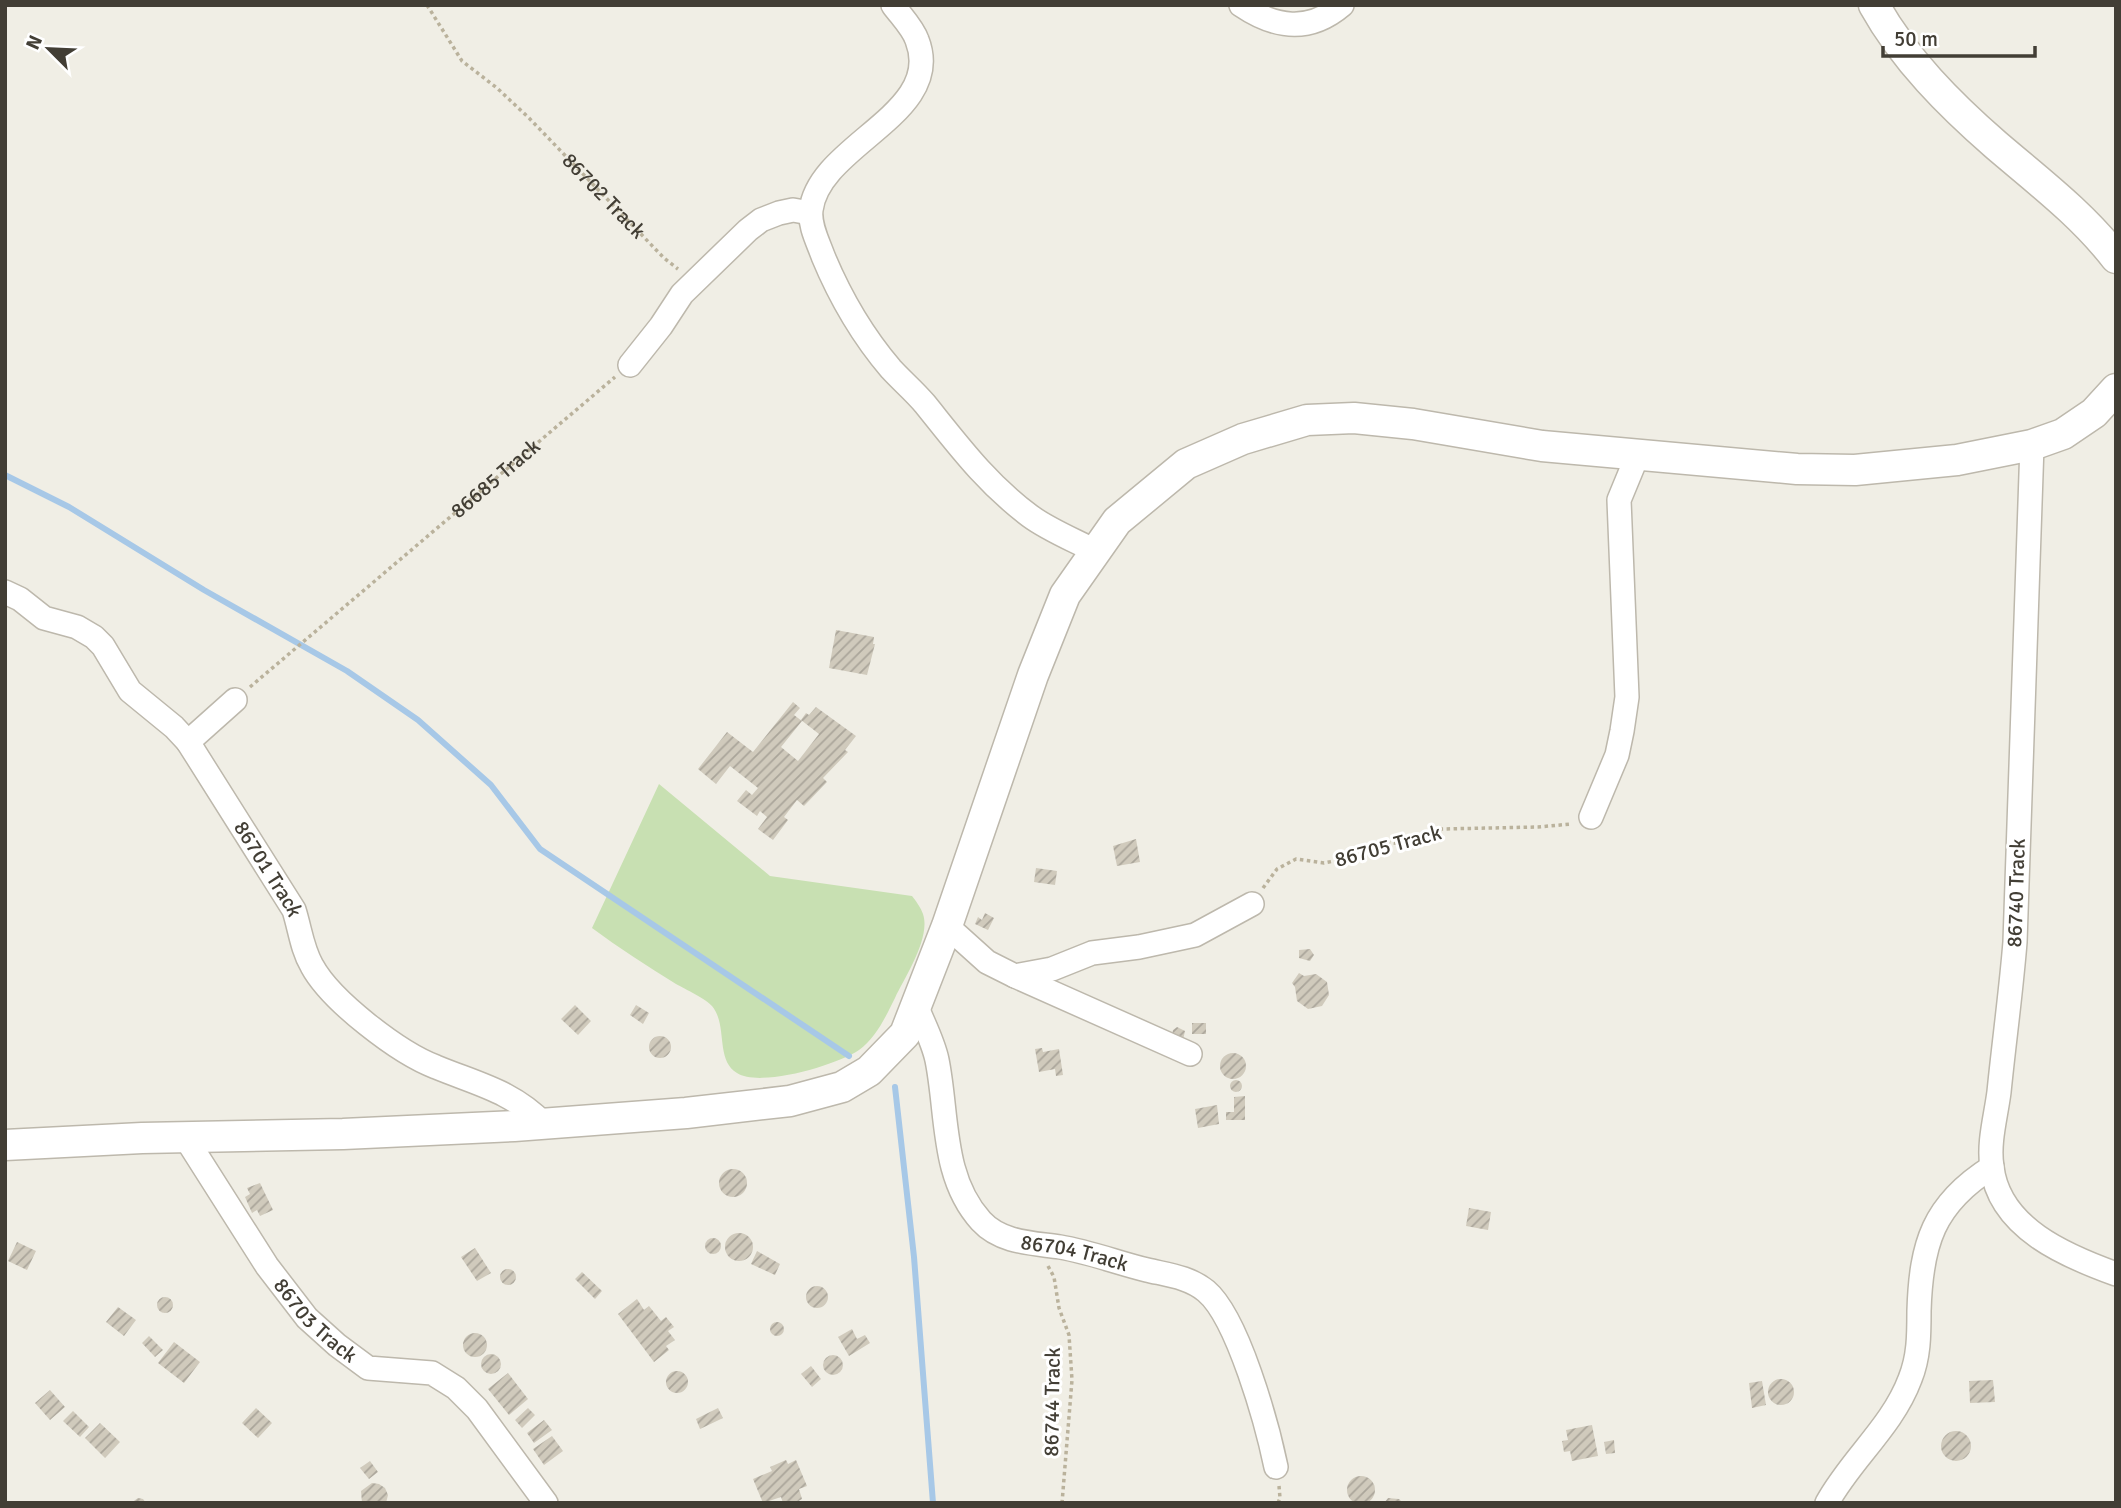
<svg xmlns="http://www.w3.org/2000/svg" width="2121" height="1508" viewBox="0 0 2121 1508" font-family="Signika,sans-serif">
  <defs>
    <pattern id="building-hatch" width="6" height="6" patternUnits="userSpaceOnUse" patternTransform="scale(1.75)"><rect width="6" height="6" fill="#d0cabc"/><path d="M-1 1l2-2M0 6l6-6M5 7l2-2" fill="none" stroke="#aaa59a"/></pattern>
  </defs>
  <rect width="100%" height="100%" fill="#f0eee5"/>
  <path fill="#c8e0b2" d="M 659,784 L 770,876 L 912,896 C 916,901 921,908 923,914 C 931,938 905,977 895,998 C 886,1016 876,1038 859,1050 C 837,1065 760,1088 737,1073 C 715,1060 728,1025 712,1006 C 706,999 685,989 676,984 C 647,966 619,948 592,928 Z"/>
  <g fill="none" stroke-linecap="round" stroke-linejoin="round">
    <path stroke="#a7c8e7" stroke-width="6" d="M 5,475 L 69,507 L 204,590 L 347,671 L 418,720 L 491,785 L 540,849 L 849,1056
      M 895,1087 L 914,1257 L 933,1503"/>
  </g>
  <path fill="url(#building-hatch)" d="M 836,630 L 874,637 L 873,644 L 875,644 L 867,675 L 829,668 Z
    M 793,702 L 800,708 L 794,715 L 802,721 L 781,747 L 798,761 L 819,734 L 801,720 L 806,713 L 809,715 L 816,707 L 856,736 L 845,750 L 848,752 L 823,778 L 827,782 L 804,806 L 797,800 L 784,817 L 788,820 L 773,840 L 758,829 L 767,817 L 760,811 L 757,816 L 737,801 L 746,790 L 752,795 L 758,788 L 730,766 L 716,784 L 698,769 L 727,732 L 753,752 Z
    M 1136,839 L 1140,862 L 1117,866 L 1113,846 Z
    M 1036,868 L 1057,871 L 1055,885 L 1034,882 Z
    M 985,913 L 994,918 L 988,930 L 975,924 L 978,917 L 982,920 Z
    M 1310,949 L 1314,955 L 1310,961 L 1299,958 L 1299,950 Z
    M 1299,973 L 1304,976 L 1316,974 L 1327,982 L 1329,995 L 1322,1006 L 1308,1009 L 1297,1001 L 1295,987 L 1292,983 Z
    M 575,1005 L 591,1021 L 578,1035 L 561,1019 Z
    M 636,1005 L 649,1013 L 643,1024 L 630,1015 Z
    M 1192,1023 L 1206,1023 L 1206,1034 L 1192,1034 Z
    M 1177,1027 L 1185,1031 L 1183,1040 L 1172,1035 L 1173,1030 Z
    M649 1047a11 11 0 1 1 22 0a11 11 0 1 1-22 0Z
    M 1042,1048 L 1043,1052 L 1059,1049 L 1063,1075 L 1056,1076 L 1055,1069 L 1039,1072 L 1035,1049 Z
    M1220 1066a13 13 0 1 1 26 0a13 13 0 1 1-26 0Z
    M1230 1086a6 6 0 1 1 12 0a6 6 0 1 1-12 0Z
    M 1245,1096 L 1245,1120 L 1226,1120 L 1226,1112 L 1234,1112 L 1234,1097 Z
    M 1217,1105 L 1219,1124 L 1198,1128 L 1195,1109 Z
    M719 1183a14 14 0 1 1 28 0a14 14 0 1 1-28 0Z
    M 260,1183 L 273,1210 L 260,1216 L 257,1210 L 252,1213 L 245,1197 L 250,1194 L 247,1188 Z
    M 1469,1208 L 1491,1212 L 1488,1230 L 1466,1226 Z
    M725 1247a14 14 0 1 1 28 0a14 14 0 1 1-28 0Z
    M705 1246a8 8 0 1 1 16 0a8 8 0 1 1-16 0Z
    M 17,1242 L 36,1251 L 27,1270 L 8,1261 Z
    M 475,1248 L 491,1273 L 477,1281 L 461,1257 Z
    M 757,1251 L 780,1264 L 775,1275 L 751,1264 Z
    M500 1277a8 8 0 1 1 16 0a8 8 0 1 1-16 0Z
    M 582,1272 L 602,1291 L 595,1299 L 575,1279 Z
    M806 1297a11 11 0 1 1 22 0a11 11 0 1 1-22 0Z
    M157 1305a8 8 0 1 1 16 0a8 8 0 1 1-16 0Z
    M 637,1299 L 644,1310 L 649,1306 L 661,1321 L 666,1317 L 674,1327 L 668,1331 L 675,1340 L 666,1346 L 669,1350 L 654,1362 L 618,1314 Z
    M 118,1307 L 136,1320 L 124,1336 L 106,1322 Z
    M770 1329a7 7 0 1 1 14 0a7 7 0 1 1-14 0Z
    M 852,1329 L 857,1339 L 865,1335 L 870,1343 L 849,1356 L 838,1337 Z
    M463 1345a12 12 0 1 1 24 0a12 12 0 1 1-24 0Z
    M 149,1336 L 163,1350 L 155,1357 L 142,1343 Z
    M 174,1342 L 200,1362 L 184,1383 L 158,1363 Z
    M481 1364a10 10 0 1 1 20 0a10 10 0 1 1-20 0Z
    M823 1365a10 10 0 1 1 20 0a10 10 0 1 1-20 0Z
    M 811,1366 L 821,1379 L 812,1387 L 801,1374 Z
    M666 1382a11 11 0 1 1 22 0a11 11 0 1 1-22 0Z
    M 508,1373 L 528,1399 L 509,1415 L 488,1389 Z
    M1768 1392a13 13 0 1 1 26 0a13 13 0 1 1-26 0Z
    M 1993,1380 L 1995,1402 L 1970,1403 L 1969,1381 Z
    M 1762,1381 L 1766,1405 L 1752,1408 L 1749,1383 Z
    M 50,1390 L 65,1407 L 50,1420 L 35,1403 Z
    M 256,1408 L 272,1423 L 258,1438 L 242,1423 Z
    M 528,1408 L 535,1415 L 522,1428 L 515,1420 Z
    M 718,1408 L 723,1418 L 700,1429 L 696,1419 Z
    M 73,1411 L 89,1427 L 80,1437 L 63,1421 Z
    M 544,1420 L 552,1430 L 534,1443 L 527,1433 Z
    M 100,1423 L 120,1442 L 105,1458 L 85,1438 Z
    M 1592,1425 L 1598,1456 L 1572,1461 L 1570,1451 L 1564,1452 L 1562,1441 L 1568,1440 L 1566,1430 Z
    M1941 1446a15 15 0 1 1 30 0a15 15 0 1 1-30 0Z
    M 552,1436 L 563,1451 L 544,1465 L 533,1449 Z
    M 1614,1440 L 1615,1453 L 1606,1454 L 1604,1442 Z
    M 786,1460 L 788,1464 L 796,1460 L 807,1486 L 799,1489 L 802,1499 L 795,1503 L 783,1503 L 781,1497 L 763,1503 L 753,1479 L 772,1471 L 770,1467 Z
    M 370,1461 L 378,1472 L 369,1479 L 360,1468 Z
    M1347 1490a14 14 0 1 1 28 0a14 14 0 1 1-28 0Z
    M 372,1483 L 379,1484 L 385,1488 L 388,1495 L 386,1503 L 362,1503 L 361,1491 Z
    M 138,1498 L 143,1499 L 146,1503 L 131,1503 Z
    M 1388,1498 L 1399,1499 L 1403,1503 L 1384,1503 Z"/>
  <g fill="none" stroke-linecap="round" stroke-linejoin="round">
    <defs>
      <g id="minor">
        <path d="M 893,5 C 901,16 913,28 917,40 C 946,114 819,144 811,210 C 809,225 818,242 823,256 C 840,297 862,335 891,369 C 902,381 914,391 925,404 C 958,445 986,483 1030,516 C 1049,530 1074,540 1095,551"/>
        <path d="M 1241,5 C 1275,28 1309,33 1342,5"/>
        <path d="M 630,365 L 661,326 L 682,294 L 748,230 L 761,220 L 779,213 L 793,210 L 810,213"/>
        <path d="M 2032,445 L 2015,942 C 2011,992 2004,1042 1999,1092 C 1996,1116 1988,1143 1992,1167 C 1999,1228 2066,1256 2116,1274"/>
        <path id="s3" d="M 5,592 L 20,599 L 44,618 L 77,627 L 94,637 L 103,646 L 130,691 L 174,727 L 188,742 L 294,910 C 300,929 302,949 312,966 C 331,1001 399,1053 436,1067 C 477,1084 512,1091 544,1124"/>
        <path d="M 188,742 L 235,700"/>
        <path d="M 1591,817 L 1617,755 L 1622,731 L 1627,697 L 1619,500 L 1638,454"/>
        <path d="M 947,926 L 987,962 L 1015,976 L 1052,969 L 1092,953 L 1139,947 L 1195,935 L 1252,904"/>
        <path d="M 1015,976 L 1190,1054"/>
        <path id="s4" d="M 916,1005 C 923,1023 933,1041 937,1060 C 948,1114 941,1177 981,1221 C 1001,1243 1033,1243 1060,1247 C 1090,1252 1118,1263 1147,1270 C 1168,1275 1189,1277 1206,1291 C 1238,1318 1267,1424 1276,1467"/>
        <path id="s5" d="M 185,1137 L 267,1266 L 307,1318 L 337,1345 L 368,1368 L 432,1373 L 456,1388 L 477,1409 L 546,1503"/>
        <path d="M 1827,1503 C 1851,1459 1892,1427 1910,1379 C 1919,1357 1919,1335 1919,1311 C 1921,1244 1933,1204 1992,1167"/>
      </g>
      <path id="tertiary" d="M 1874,5 C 1904,59 1950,105 1996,145 C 2038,181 2082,214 2116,258
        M 5,1145 L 142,1138 L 343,1134 L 514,1126 L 686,1113 L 790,1101 L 842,1087 L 869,1071 L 905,1034 L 947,926 L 1033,675 L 1065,595 L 1117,521 L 1186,464 L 1243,439 L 1307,420 L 1354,418 L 1413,424 L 1542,446 L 1797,469 L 1855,470 L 1957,460 L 2032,445 L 2063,434 L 2094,413 L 2116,389"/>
    </defs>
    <use href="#minor" stroke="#bdb8ac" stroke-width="26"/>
    <use href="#tertiary" stroke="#bdb8ac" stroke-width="33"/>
    <g stroke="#bab29c" stroke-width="3.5" stroke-dasharray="3.5 3.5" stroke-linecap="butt">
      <path id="s1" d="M 427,5 L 462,61 L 497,88 L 529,118 L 664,258 L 678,269"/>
      <path id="s2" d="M 250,687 L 615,377"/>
      <path d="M 1263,888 L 1277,869 L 1296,859 L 1324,863 L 1350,858 L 1386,842 L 1403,844 L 1420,840 L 1442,829 L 1538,827 L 1571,824"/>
      <path d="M 1048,1266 L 1054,1277 L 1059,1308 L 1069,1335 L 1072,1380 L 1062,1503"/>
      <path d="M 1278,1503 L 1280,1498 L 1279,1486"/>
    </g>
    <use href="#minor" stroke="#fff" stroke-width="23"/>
    <use href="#tertiary" stroke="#fff" stroke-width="30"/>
  </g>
  <g text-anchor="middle" stroke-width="6" stroke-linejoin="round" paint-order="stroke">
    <g font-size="21" fill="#423e35" stroke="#fff">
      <text dy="7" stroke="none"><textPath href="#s1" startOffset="262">86702 Track</textPath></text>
      <text dy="7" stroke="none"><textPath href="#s2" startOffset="322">86685 Track</textPath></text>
      <text transform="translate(1388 846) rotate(-15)" y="7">86705 Track</text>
      <text dy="7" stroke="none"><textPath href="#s3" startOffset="394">86701 Track</textPath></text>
      <text transform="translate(2016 893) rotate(-88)" y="7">86740 Track</text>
      <text dy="7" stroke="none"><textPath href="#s4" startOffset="329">86704 Track</textPath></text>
      <text dy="7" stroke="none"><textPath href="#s5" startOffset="226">86703 Track</textPath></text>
      <text transform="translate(1052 1402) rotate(-89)" y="7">86744 Track</text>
    </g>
  </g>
  <rect width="2121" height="1508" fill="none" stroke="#423e35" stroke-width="14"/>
  <g transform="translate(49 49) rotate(294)" stroke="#ffffff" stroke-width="5" paint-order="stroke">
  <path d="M0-5L12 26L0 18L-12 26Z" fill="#423e35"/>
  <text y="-10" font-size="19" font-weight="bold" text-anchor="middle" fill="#423e35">N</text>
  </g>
  <path d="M1883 46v10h152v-10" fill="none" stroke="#423e35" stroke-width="3.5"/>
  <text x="1894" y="46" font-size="21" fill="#423e35" stroke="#ffffff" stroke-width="5" paint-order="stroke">50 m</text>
</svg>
